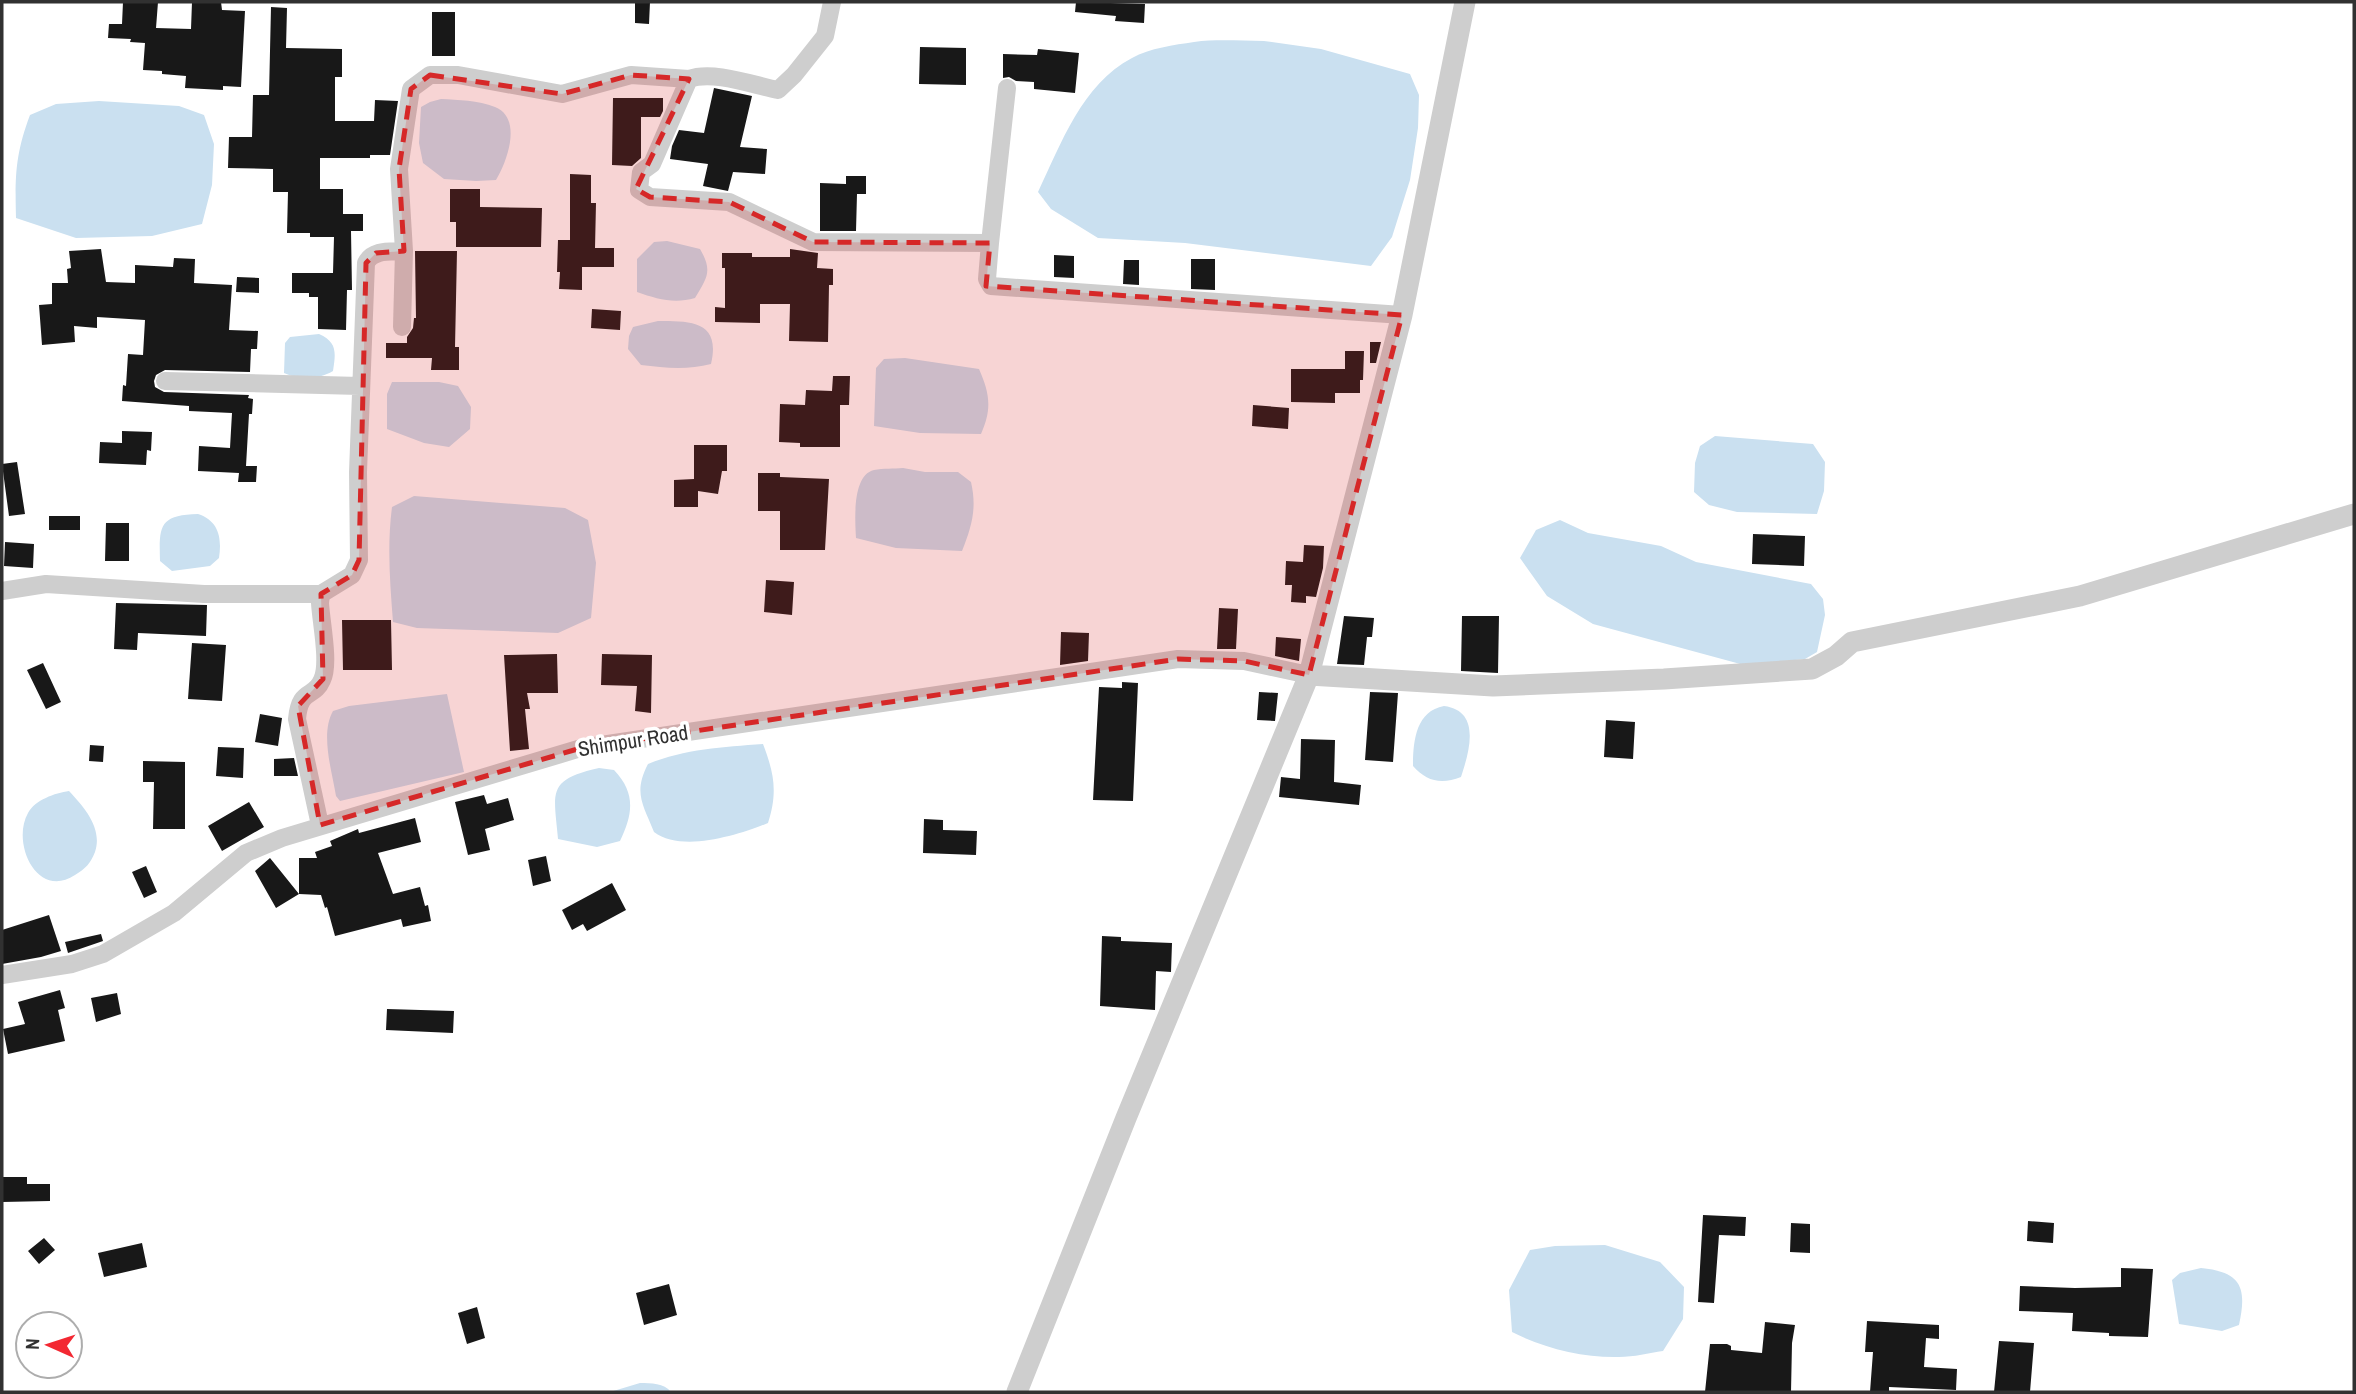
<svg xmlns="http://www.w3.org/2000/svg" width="2356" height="1394" viewBox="0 0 2356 1394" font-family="'Archivo Narrow',sans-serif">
  <rect width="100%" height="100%" fill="#fff"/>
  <path fill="#cae0f0" d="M 1264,41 L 1321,49 L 1410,74 L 1419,95 L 1418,128 L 1410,180 L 1392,237 L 1371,266 L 1185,243 L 1098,238 L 1051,209 L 1038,192 C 1061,144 1082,84 1132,58 C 1150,48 1174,45 1194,42 C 1217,39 1241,41 1264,41 Z
    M 441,99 C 458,100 478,100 495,107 C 523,118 507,162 496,180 L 476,181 L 444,179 L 423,163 L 419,143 L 421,107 L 430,102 Z
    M 99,101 L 179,106 L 204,115 L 214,144 L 212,185 L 202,224 L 152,236 L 76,238 L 16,218 C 15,177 15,155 30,115 L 56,104 Z
    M 667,241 L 700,249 C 713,271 707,278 695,298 C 674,304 657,299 637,292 L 637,259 L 654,242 Z
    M 658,321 C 691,321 721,321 711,364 C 688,370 665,368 641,365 L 628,349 L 629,336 L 633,327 Z
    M 319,334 C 337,342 336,352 333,371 C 318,380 300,380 284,373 L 285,343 L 290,337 Z
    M 905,358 L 979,369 C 990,394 992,409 981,434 L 920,433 L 874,426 L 876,368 L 884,359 Z
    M 392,382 L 439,382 L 458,386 L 471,407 L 470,429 L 449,447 L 424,443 L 387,429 L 387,394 Z
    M 1715,436 L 1813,444 L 1825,462 L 1824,491 L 1817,514 L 1737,512 L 1709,505 L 1694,492 L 1695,463 L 1700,446 Z
    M 903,468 L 925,472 L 958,472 L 971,482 C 977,508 972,526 962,551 L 896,548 L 856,538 C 855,520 852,475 874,470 C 883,468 894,469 903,468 Z
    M 414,496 L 565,508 L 588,520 L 596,563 L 591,618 L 558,633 L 417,628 L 393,622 C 390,583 387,546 392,507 Z
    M 198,514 C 219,521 222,538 219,558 L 210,566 L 172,571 L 160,561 C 159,526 159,515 198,514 Z
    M 1560,520 L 1588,533 L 1661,546 L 1696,562 L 1811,584 L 1823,599 L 1825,615 L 1817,652 L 1805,659 L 1744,665 L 1593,624 L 1547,596 L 1520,558 L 1536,530 Z
    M 447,694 L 464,772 L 340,801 L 336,796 C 332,771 320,734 333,711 L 349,706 Z
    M 1444,706 C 1482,711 1469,752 1461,777 C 1441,785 1426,781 1413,766 C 1413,741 1416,711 1444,706 Z
    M 763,744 C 774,773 778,792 768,823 C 739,835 682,853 654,832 C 643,804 633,793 648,764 C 685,749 723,747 763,744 Z
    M 599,768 L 614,770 C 636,793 633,814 620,841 L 597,847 L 558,839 C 554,792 546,780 599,768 Z
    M 69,791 C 84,807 103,828 95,852 C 90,864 86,868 75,875 C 37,900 11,843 28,813 C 35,800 55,793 69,791 Z
    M 1605,1245 L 1660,1262 L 1684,1287 L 1683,1319 L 1663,1351 C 1649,1353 1634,1357 1619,1357 C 1584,1358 1543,1348 1512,1332 L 1509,1290 L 1530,1250 L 1555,1246 Z
    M 2201,1268 C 2242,1272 2247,1288 2239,1325 L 2222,1331 L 2179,1324 L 2172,1280 L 2180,1273 Z
    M 640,1383 C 651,1383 664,1383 671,1392 L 610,1392 Z"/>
  <path fill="#181818" d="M 123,2 L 158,2 L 156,28 L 191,29 L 192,2 L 221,2 L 222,10 L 245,11 L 241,87 L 223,86 L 223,90 L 185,88 L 186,76 L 162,74 L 162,71 L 143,70 L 145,43 L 130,42 L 131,39 L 108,38 L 109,24 L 122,24 Z
    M 635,2 L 650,2 L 649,24 L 635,23 Z
    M 1076,2 L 1145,4 L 1144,23 L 1115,21 L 1116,16 L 1075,12 Z
    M 271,7 L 287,8 L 286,48 L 342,49 L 342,77 L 335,77 L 335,121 L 374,121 L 375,100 L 398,101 L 390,155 L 370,155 L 370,158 L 320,158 L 320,189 L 343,189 L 343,214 L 363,214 L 363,231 L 351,231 L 352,290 L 347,290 L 346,330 L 318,329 L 318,297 L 309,297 L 309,293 L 292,293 L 292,273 L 333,273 L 334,237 L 310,237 L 310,233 L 287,233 L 288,192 L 273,192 L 273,169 L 228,168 L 229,137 L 252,137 L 253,95 L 269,95 Z
    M 432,12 L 455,12 L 455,56 L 432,56 Z
    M 920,47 L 966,48 L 966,85 L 919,84 Z
    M 1038,49 L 1079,53 L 1075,93 L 1034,89 L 1034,82 L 1016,81 L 1009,77 L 1003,78 L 1003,54 L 1037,55 Z
    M 714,88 L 752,96 L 740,147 L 767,149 L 765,174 L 733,172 L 728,191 L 703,186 L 708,164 L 670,159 L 672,146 L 679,130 L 704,133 Z
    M 613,98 L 663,98 L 663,111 L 660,117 L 641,117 L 641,158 L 632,166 L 612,165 Z
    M 570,174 L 591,175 L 591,203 L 596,203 L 595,248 L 614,248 L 614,267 L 582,267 L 582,290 L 559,289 L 560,272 L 557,272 L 558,240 L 570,240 Z
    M 846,176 L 866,176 L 866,194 L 857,194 L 856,231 L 820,231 L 820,183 L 846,184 Z
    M 450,189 L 480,189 L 480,207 L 542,208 L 541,247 L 456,247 L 456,222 L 450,222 Z
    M 101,249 L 106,282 L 135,283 L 135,265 L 173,267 L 174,258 L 195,259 L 194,283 L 232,285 L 229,330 L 258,331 L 257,349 L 251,349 L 250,372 L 165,370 L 156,375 L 154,381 L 155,387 L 164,392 L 249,395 L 248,398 L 253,399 L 252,414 L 249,414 L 246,466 L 257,466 L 256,482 L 238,482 L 239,473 L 198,471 L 199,446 L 230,448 L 232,413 L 189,411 L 189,406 L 122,401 L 123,385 L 126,386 L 128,354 L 143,355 L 145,320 L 97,317 L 97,328 L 74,326 L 75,342 L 42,345 L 39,305 L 52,304 L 52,283 L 68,283 L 67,269 L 71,268 L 69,251 Z
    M 790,249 L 818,253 L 817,268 L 833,269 L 833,285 L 829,285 L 828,342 L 789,341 L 790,304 L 760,304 L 760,323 L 715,322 L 715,307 L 725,308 L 725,268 L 722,268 L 722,253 L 752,253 L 752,257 L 790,257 Z
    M 415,251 L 457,251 L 455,347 L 459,347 L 459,370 L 431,370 L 432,358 L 386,358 L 386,343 L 407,343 L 407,337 L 413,328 L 414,318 L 416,318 Z
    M 1054,255 L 1074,256 L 1074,278 L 1054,277 Z
    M 1191,259 L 1215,259 L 1215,290 L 1191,289 Z
    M 1124,260 L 1139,260 L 1139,285 L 1123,284 Z
    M 237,277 L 259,278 L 259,293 L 236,292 Z
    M 592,309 L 621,311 L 620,330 L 591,328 Z
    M 1370,342 L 1381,342 L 1376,363 L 1370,363 Z
    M 1345,351 L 1364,351 L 1363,380 L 1360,380 L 1360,393 L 1335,393 L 1335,403 L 1291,402 L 1291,369 L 1345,369 Z
    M 833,376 L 850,376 L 849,405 L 840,405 L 840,447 L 800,447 L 800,443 L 779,442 L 780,404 L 805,405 L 806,390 L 832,391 Z
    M 1253,405 L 1289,408 L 1288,429 L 1252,426 Z
    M 122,431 L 152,432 L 151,451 L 147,450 L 146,465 L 99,463 L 100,442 L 122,443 Z
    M 694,445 L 727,445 L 727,471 L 722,471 L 718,494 L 698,491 L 698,507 L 674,507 L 674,480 L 694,479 Z
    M 17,462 L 25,514 L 9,516 L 2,464 Z
    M 758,473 L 780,473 L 780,477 L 829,479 L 825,550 L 780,550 L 780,511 L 758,511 Z
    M 49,516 L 80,516 L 80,530 L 49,530 Z
    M 106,523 L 129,523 L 129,561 L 105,561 Z
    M 1753,534 L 1805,536 L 1804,566 L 1752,564 Z
    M 5,542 L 34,544 L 33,568 L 4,566 Z
    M 1304,545 L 1324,546 L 1323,568 L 1316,597 L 1306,596 L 1306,603 L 1291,602 L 1292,585 L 1285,585 L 1286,561 L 1303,562 Z
    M 766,580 L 794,582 L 792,615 L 764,612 Z
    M 116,603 L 207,605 L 206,636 L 138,633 L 137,650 L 114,649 Z
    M 1219,608 L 1238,609 L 1236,649 L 1217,649 Z
    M 1344,616 L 1374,618 L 1372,637 L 1367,637 L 1364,665 L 1337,664 Z
    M 1462,616 L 1499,616 L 1498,673 L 1461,671 Z
    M 342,620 L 391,620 L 392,670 L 343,670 Z
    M 1061,632 L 1089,633 L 1088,661 L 1060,665 Z
    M 1276,637 L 1301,639 L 1299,661 L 1275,656 Z
    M 192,643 L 226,645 L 222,701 L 188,699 Z
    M 557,654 L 558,693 L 527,693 L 530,709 L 525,709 L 529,749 L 510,751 L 504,655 Z
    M 602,654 L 652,655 L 651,713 L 635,711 L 637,686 L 601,685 Z
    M 43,663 L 61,702 L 46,709 L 27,670 Z
    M 1122,682 L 1138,683 L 1133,801 L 1093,800 L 1099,687 L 1122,688 Z
    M 1259,692 L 1278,693 L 1275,721 L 1257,720 Z
    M 1370,692 L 1398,693 L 1393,762 L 1365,760 Z
    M 260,714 L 282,718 L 278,746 L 255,742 Z
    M 1606,720 L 1635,722 L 1633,759 L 1604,757 Z
    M 1301,739 L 1335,740 L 1334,782 L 1361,785 L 1359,805 L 1279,797 L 1281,777 L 1300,779 Z
    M 90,745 L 104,746 L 103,762 L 89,761 Z
    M 218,747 L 244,748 L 243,778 L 216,776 Z
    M 294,758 L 298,776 L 274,776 L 274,759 Z
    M 143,761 L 185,762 L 185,829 L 153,829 L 154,782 L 143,782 Z
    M 484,795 L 487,804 L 508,798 L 514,820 L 485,829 L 490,850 L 468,855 L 455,802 Z
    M 249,802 L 264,827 L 222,851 L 208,826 Z
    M 415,818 L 421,842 L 378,853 L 393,894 L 420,887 L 425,906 L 428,905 L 431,921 L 403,927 L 401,919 L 335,936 L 327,907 L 325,908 L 321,895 L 299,894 L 276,908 L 255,871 L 270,858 L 299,894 L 299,858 L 317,858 L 315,852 L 332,846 L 330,841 L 358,829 L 359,833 Z
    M 924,819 L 943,820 L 943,830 L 977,831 L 976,855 L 923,853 Z
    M 546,856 L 551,881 L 533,886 L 528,860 Z
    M 146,866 L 157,892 L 144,898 L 132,872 Z
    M 612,883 L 626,910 L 587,931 L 583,924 L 572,930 L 562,910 Z
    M 49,915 L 61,951 L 41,957 L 2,964 L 2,930 Z
    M 101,934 L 103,941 L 68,953 L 65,942 Z
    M 1102,936 L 1121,937 L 1121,941 L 1172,943 L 1171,972 L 1156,971 L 1155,1010 L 1100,1006 Z
    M 60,990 L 65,1008 L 58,1010 L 65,1041 L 8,1054 L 3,1029 L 25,1024 L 18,1002 Z
    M 117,993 L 121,1014 L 96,1022 L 91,998 Z
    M 387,1009 L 454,1011 L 453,1033 L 386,1030 Z
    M 2,1177 L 27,1177 L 27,1184 L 50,1184 L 50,1201 L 2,1202 Z
    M 1703,1215 L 1746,1217 L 1745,1236 L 1719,1235 L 1714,1303 L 1698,1302 Z
    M 2028,1221 L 2054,1223 L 2053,1243 L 2027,1241 Z
    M 1791,1223 L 1810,1224 L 1810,1253 L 1790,1252 Z
    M 44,1238 L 55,1250 L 39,1264 L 28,1251 Z
    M 142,1243 L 147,1267 L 104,1277 L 98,1253 Z
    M 2121,1268 L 2153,1269 L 2148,1337 L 2109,1336 L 2109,1333 L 2072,1331 L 2073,1313 L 2019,1311 L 2020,1286 L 2075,1288 L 2121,1287 Z
    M 669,1284 L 677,1315 L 644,1325 L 636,1293 Z
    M 477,1307 L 485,1338 L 467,1344 L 458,1313 Z
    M 1867,1321 L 1939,1325 L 1939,1339 L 1926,1338 L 1924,1367 L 1957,1369 L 1956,1390 L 1889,1387 L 1889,1392 L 1870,1392 L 1873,1352 L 1865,1352 Z
    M 1765,1322 L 1795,1325 L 1792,1343 L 1791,1392 L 1705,1392 L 1710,1344 L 1727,1344 L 1731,1346 L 1731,1350 L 1762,1353 Z
    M 1999,1341 L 2034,1343 L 2030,1392 L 1994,1392 Z"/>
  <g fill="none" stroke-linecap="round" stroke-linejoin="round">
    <path stroke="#cecece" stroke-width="18" d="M 832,2 L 825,36 L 794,75 L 778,90 C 753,85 713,70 689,79 L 652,164 L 641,172 L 639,190 L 650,197 L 729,202 L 813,242 L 990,243 L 987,279 L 991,286 L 1402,315
      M 990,243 L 1007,88
      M 402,327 L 404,251
      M 165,381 L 360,386
      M 2,591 L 46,584 L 204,594 L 321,594
      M 320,825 L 297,719 C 300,687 314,699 322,680 C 330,664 321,622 320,603 L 321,594 L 352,575 L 359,560 L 358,472 L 366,263 C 373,249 391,252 404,251 L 399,169 L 411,89 L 430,75 L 458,75 L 562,94 L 631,75 L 689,79
      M 2,975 L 72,964 L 103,954 L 174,913 L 246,853 L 282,838 L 581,748 L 1178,659 L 1244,661 L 1309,675"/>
    <path stroke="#cecece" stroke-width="21" d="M 1309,675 L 1493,686 L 1664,679 L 1812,669 L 1836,656 L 1852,642 L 2080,596 L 2354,514
      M 1017,1392 L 1126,1118 L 1309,675 L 1402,315 L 1465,2"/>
  </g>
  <path fill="#d62828" fill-opacity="0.2" stroke="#d62828" stroke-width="5" stroke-dasharray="14 9" stroke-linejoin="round" d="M 430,75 L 562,94 L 631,75 L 689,79 L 636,189 L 650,197 L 729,202 L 813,242 L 990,243 L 986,286 L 1402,315 L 1309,675 L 1244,661 L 1178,659 L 581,748 L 320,825 L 298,706 L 323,679 L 321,594 L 352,575 L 359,560 L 366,263 L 376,253 L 404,251 L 399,169 L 411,89 Z"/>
  <g text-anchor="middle" stroke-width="7" stroke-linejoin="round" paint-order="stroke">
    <g font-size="21" fill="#313131" stroke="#fff">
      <text transform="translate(633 741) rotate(-9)" y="7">Shimpur Road</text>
    </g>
  </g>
  <rect width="2356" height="1394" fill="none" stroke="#313131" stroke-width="7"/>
  <g transform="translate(49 1345) rotate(273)"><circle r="33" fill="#ffffff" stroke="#adadad" stroke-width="2"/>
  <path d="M0-5L12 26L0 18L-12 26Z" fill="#f32832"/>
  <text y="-10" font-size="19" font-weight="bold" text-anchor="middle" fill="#313131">N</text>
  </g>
</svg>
